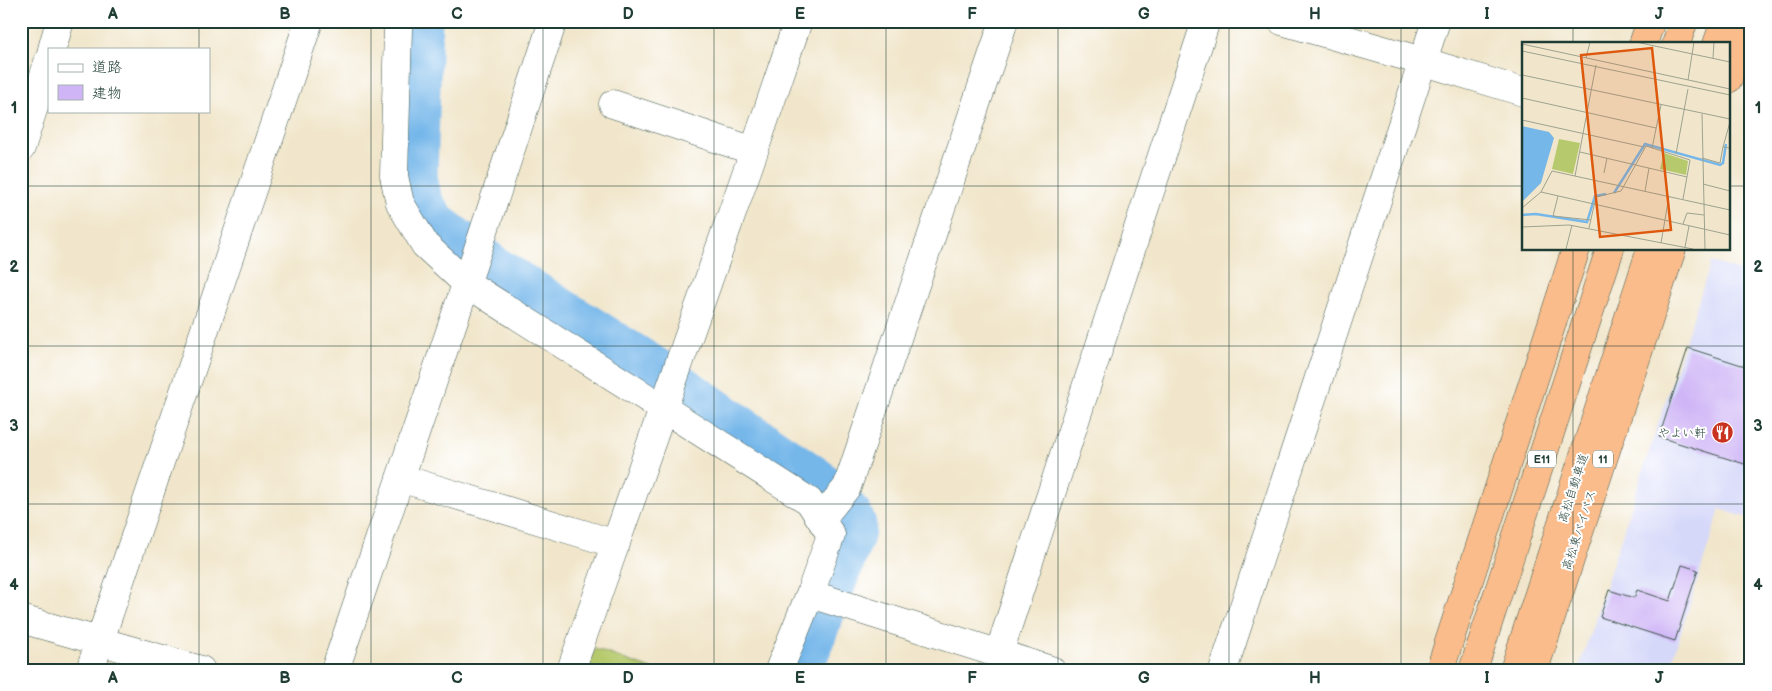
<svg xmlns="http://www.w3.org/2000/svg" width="1772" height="691" viewBox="0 0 1772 691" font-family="'Balsamiq Sans','Klee One',sans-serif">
  <rect width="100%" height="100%" fill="#fff"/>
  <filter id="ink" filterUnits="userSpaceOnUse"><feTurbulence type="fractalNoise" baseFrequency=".02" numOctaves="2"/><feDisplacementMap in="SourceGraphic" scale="10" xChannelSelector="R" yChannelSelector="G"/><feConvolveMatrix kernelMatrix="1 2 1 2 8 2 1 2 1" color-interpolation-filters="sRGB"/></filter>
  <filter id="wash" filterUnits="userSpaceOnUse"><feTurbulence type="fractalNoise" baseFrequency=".0096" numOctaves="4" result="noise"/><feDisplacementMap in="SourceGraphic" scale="20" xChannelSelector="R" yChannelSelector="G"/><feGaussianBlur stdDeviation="1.12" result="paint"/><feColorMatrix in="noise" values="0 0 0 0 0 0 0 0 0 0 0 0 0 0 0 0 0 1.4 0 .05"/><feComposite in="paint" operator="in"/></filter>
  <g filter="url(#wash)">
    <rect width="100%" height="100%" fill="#f1e6cb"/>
    <path fill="#d5d8f9" d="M 1711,262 L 1751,274 L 1751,519 L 1720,509 L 1669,670 L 1578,670 Z"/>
    <path fill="#b6ca6d" stroke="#6a8450" d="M 595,649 L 654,670 L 587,670 Z"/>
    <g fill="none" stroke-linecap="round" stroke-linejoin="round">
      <path stroke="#76b7ea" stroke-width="49" d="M 418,21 L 413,177 L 418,203 L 434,226 L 493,270 L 652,370 L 816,482 L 848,516 L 852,525 L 850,535 L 798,670"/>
    </g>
    <g id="blocks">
      <path fill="#cfb5f6" d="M 1688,348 L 1751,368 L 1751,466 L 1659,437 Z
        M 1682,565 L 1698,570 L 1675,641 L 1600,617 L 1609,590 L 1634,598 L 1637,590 L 1670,601 Z"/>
    </g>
  </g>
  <g filter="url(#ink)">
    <use href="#blocks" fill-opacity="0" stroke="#3e564b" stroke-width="1"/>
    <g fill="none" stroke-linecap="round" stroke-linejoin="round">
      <defs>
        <path id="minor" d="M 397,21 L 398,29 L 394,176 L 400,203 L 425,245 L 466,283 L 809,501 L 831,535 L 810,594 L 779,670
          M 1282,21 L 1422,61 L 1523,92
          M 613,104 L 754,151
          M 400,478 L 616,544
          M 822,518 L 847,487 L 1004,21
          M 810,594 L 1051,670
          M 21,619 L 201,670
          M 999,653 L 1206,21
          M 90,670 L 309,21
          M 335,670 L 479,246 L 553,21
          M 571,670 L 754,151 L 798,21
          M 1223,670 L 1436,21"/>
        <path id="tertiary" d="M 52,49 L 60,21
          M 21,148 L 49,59"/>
        <path id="trunk" d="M 1643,44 L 1651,21
          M 1728,79 L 1747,21
          M 1440,670 L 1576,249
          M 1534,670 L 1672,249"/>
        <path id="motorway" d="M 1676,44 L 1684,21
          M 1717,44 L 1725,21
          M 1473,670 L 1610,249
          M 1514,670 L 1651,249"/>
      </defs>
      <use href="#minor" stroke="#3e564b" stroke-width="29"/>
      <use href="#tertiary" stroke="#3e564b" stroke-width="29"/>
      <use href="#trunk" stroke="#3e564b" stroke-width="29"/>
      <use href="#motorway" stroke="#3e564b" stroke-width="29"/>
      <use href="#minor" stroke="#fff" stroke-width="28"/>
      <use href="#tertiary" stroke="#fff" stroke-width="28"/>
      <use href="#trunk" stroke="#fabc8b" stroke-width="28"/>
      <use href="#motorway" stroke="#fabc8b" stroke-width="28"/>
    </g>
  </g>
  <path fill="none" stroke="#1f3d34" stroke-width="1" stroke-opacity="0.55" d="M 199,21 L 199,49M 371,21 L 371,670M 543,21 L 543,670M 714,21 L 714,670M 886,21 L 886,670M 1058,21 L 1058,670M 1229,21 L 1229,670M 1401,21 L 1401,670M 1573,21 L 1573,44M 199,111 L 199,670M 21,186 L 1523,186M 1728,186 L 1751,186M 1573,249 L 1573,670M 21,346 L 1751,346M 21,504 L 1751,504"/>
  <defs>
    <symbol id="restaurant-disc" viewBox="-11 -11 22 22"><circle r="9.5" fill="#c8321e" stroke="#fff"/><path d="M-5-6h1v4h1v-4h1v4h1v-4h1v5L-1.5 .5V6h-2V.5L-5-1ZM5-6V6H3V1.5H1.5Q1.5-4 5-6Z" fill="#fff"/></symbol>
  </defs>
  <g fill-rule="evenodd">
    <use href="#restaurant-disc" x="1710" y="420" width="25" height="25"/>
  </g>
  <g text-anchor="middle" stroke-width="4" stroke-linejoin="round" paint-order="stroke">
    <g fill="#fff" stroke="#627771" stroke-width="1">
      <rect x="1528" y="450.5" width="28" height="17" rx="4"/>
      <rect x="1593" y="450.5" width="20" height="17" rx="4"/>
    </g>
    <g font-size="11" font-weight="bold" fill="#1f3d34">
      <text x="1542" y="463">E11</text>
      <text x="1603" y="463">11</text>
    </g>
    <g font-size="12" fill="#1f3d34" stroke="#fff" text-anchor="end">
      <text x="1706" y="437">やよい軒</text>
    </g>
    <g font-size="12" fill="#1f3d34" stroke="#fff">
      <text transform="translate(1573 488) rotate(-72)" y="4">高松自動車道</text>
      <text transform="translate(1579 530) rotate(-72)" y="4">高松東バイパス</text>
    </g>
  </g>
  <g transform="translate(1522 42)">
    <rect width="208" height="208" fill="#f1e6cb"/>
    <path d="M 37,97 L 58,101 L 51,132 L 30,127 ZM 142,111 L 166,119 L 164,133 L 138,127 Z" fill="#b6ca6d"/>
    <path d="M 0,84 L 27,90 L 32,96 L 19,141 L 0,160 Z" fill="#76b7ea"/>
    <path fill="none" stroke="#76b7ea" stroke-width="2.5" d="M 92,151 L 123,102 L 198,123 L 201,121 L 204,102M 0,173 L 14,172 L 65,180 L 73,154 L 84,152"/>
    <path fill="none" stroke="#9da28f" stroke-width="1" d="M 114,0 L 208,20M 0,2 L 208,47M 0,9 L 208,53M 64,16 L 68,0M 191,16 L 192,0M 0,33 L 208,77M 166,38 L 172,0M 0,56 L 134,86M 180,72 L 183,207M 0,78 L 122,105M 201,105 L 208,80M 130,106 L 139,63M 58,110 L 165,135M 154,112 L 166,47M 180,116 L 198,121 L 201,105 L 208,106M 82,131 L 85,116M 53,134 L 74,23M 181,142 L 208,149M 123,149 L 127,126M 19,150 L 208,193M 36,154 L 31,174 L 69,178M 0,166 L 19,150 L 30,129 L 208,168M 161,182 L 165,171 L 182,173M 0,185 L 47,183 L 171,207M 67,186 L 74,155 L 99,149 L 124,104 L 168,118 L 161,157M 139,201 L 147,154M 163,205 L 167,184M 44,207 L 50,183"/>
    <path fill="#de580e" fill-opacity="0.15" stroke="#de580e" stroke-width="2.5" d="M 130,6 L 149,188 L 78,195 L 59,13 Z"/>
    <rect width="208" height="208" fill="none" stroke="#1f3d34" stroke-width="2.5"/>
  </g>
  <rect width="1772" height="691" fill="none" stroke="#fff" stroke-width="55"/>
  <rect x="48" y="48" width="162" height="65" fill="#ffffff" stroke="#a5b1ae"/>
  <rect x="58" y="64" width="25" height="8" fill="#ffffff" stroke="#a5b1ae"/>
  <text x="92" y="72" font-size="15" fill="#1f3d34">道路</text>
  <rect x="58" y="85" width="25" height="15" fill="#cfb5f6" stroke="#a5b1ae"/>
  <text x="92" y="98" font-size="15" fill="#1f3d34">建物</text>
  <rect x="28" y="28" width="1716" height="636" fill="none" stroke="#1f3d34" stroke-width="2"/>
  <g font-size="16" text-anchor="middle" font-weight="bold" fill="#1f3d34">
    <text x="113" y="19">A</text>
    <text x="285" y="19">B</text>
    <text x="457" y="19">C</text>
    <text x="628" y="19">D</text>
    <text x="800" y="19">E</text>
    <text x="972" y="19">F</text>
    <text x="1144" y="19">G</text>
    <text x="1315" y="19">H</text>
    <text x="1487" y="19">I</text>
    <text x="1659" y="19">J</text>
    <text x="14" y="113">1</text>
    <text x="1758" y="113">1</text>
    <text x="14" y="272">2</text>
    <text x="1758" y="272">2</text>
    <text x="14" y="431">3</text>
    <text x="1758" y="431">3</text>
    <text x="14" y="590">4</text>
    <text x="1758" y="590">4</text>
    <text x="113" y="683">A</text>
    <text x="285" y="683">B</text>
    <text x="457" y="683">C</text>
    <text x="628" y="683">D</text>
    <text x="800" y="683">E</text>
    <text x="972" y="683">F</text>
    <text x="1144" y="683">G</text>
    <text x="1315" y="683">H</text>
    <text x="1487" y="683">I</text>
    <text x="1659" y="683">J</text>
  </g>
</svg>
